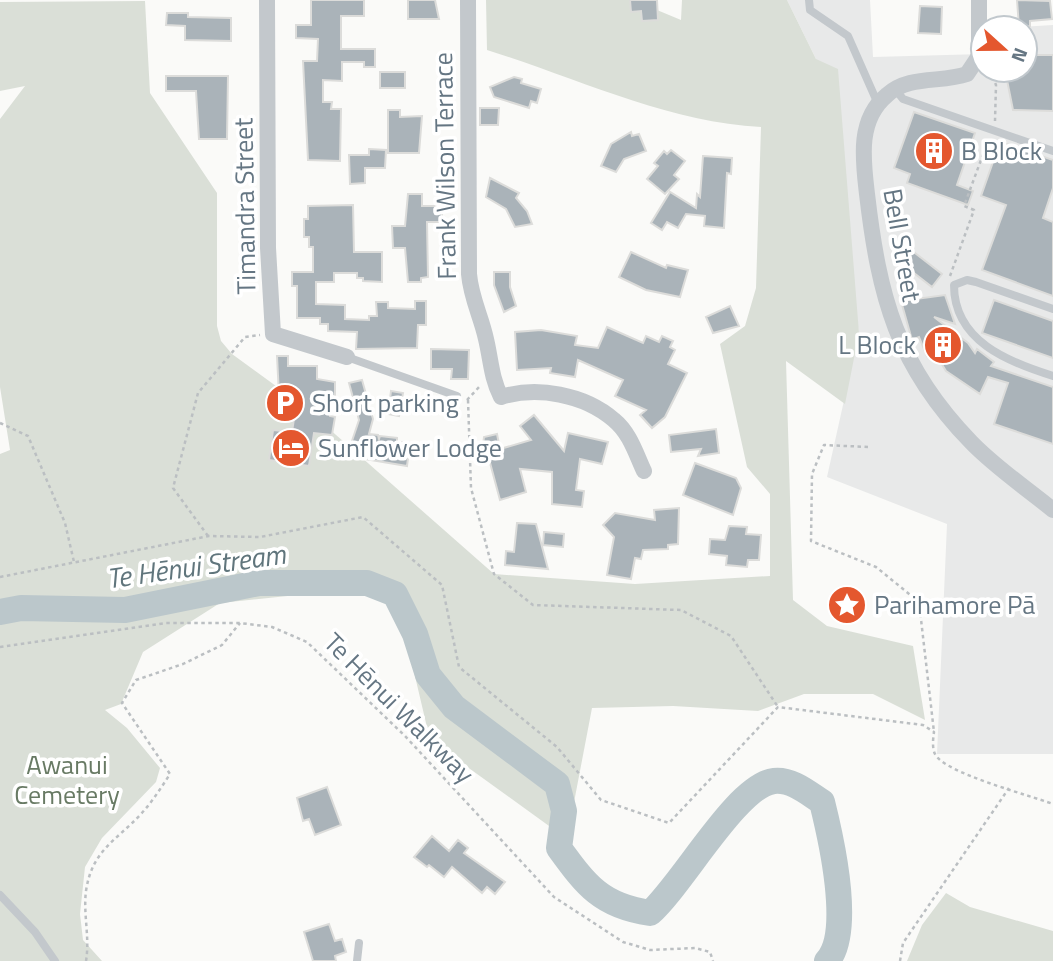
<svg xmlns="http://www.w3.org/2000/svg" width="1053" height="961" viewBox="0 0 1053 961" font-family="'Titillium Web',sans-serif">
  <rect width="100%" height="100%" fill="#fafaf8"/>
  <path fill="#e8e9e9" d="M 787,0 L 870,0 L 873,57 L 983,54 L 983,70 L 1025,70 L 1025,28 L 1004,28 L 1053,25 L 1053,754 L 937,754 L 947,524 L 827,477 L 859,333 L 816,59 Z"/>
  <path fill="#dadfd7" d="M 486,0 L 633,0 L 681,20 L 682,0 L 787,0 L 816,59 L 838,69 L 859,333 L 845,404 L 786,361 L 793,600 L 827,626 L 913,646 L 925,720 L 873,694 L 804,694 L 758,711 L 673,706 L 592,708 L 567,839 L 430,740 L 402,621 L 387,601 L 345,590 L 220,603 L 143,652 L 121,704 L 105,710 L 127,728 L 160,768 L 156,782 L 102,838 L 85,867 L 80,914 L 83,940 L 102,961 L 0,961 L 0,454 L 10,450 L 0,387 L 0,119 L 25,86 L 0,91 L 0,2 L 145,1 L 150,93 L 217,193 L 217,326 L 221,341 L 232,354 L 302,405 L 494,574 L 635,584 L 770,576 L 770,494 L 747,467 L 720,344 L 745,326 L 756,288 L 761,127 C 666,122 577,78 487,50 Z
    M 946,893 L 970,907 L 1053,931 L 1053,961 L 907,961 L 922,925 Z"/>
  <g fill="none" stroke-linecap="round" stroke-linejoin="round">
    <path stroke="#bbc7cb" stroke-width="26" d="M 0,612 L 21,608 L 125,610 L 259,583 L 367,583 L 395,594 L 415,634 L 428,675 L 454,707 L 557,784 L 564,811 L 559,848 C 586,885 601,906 650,913 C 682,885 737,785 774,781 C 792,779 808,793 822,802 C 831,838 853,933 827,961"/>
  </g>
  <path fill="#aab3b9" stroke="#dcdcda" stroke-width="2" d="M 311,0 L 364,0 L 364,16 L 341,16 L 341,49 L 375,49 L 375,67 L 364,67 L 364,62 L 342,62 L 342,81 L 323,80 L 323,102 L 332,102 L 331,109 L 341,109 L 340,161 L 308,160 L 303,61 L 317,61 L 318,39 L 296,38 L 296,25 L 311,25 Z
    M 408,0 L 435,0 L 439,19 L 408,19 Z
    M 630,0 L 657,0 L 658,20 L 642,21 L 641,11 L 631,12 Z
    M 1017,0 L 1050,1 L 1052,19 L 1030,21 L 1030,26 L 1019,27 Z
    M 920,6 L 942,7 L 941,34 L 918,33 Z
    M 167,13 L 188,13 L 188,17 L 231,18 L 231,41 L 185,40 L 185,26 L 166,25 Z
    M 1025,55 L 1053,55 L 1053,111 L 1013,110 L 1005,70 L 1025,70 Z
    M 380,72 L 405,72 L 405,88 L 380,88 Z
    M 166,76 L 228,76 L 227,139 L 199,139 L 196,91 L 166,91 Z
    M 514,77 L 522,79 L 521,83 L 541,89 L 537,103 L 531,101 L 529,108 L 494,97 L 490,87 Z
    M 480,108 L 499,108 L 498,125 L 480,125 Z
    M 388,110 L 400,110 L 400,117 L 422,116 L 419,153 L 388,153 Z
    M 914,112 L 975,133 L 957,185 L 973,191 L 968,205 L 907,183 L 910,174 L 894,168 Z
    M 631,132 L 632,136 L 639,134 L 646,151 L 624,159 L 616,172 L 601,166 L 611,144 Z
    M 1000,142 L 1053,160 L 1053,188 L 1043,218 L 1053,222 L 1053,296 L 982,270 L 1006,205 L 981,196 Z
    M 369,149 L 386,150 L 385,168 L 365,168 L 365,183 L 350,184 L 349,155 L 369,155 Z
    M 671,150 L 685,161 L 674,175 L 679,179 L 665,194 L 647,179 L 658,166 L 654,163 L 664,151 L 667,154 Z
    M 703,156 L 732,158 L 731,174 L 727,173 L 724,228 L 704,226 L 705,216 L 686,214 L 678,228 L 667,222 L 662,230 L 651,223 L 670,192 L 696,208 L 697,194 L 700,197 Z
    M 490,178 L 519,193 L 516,198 L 527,211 L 532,224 L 515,227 L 506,209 L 486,197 Z
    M 408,194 L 422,194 L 422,206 L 442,206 L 442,222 L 427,222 L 428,277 L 421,278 L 421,282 L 408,282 L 405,248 L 393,248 L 392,226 L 405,226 Z
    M 353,205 L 354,252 L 382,252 L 382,282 L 363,281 L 363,278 L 357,278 L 357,273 L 334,273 L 334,282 L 316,282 L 316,304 L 345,305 L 345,319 L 369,320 L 369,316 L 377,316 L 376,302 L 388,302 L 388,308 L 415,309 L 415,301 L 426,301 L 426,325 L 418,325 L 417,348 L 356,349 L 357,332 L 328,331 L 328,324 L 320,324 L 320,318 L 297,318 L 297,286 L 292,286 L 292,272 L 313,272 L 313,247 L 309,247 L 309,237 L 304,237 L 304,219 L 308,219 L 308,206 Z
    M 906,246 L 942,274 L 932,287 L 896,259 Z
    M 631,252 L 666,268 L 667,265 L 688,270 L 680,297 L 646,290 L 619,277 Z
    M 494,272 L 510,272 L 510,287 L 516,306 L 504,312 L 494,285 Z
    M 945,295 L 955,324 L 934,317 L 968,343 L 975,353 L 977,349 L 994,362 L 991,366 L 1053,387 L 1053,444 L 994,424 L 1008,383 L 988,377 L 980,394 L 946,371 L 935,353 L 927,356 L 919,337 L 912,340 L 901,301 Z
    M 994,300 L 1053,321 L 1053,358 L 982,333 Z
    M 730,306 L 739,326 L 713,333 L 706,317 Z
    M 607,327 L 643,343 L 646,336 L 659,342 L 662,336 L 673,341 L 670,347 L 675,350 L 668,364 L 687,373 L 665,417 L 652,428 L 640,415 L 646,410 L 615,396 L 623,380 L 578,360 L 575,377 L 550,373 L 551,368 L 517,370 L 515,332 L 541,330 L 577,336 L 575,345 L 598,348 Z
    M 431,349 L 469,350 L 468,379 L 451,379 L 452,369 L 431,369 Z
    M 277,356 L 288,356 L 288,366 L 317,366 L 317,379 L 335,382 L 335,396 L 330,396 L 330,416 L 335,417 L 332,435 L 314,433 L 309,466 L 269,460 L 273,430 L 292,432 L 297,399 L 284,399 L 284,394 L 279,395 Z
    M 362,380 L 373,419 L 369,434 L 378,435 L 379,439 L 380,436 L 397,438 L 397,442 L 410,443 L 407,466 L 347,456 L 359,420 L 349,383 Z
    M 391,391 L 403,393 L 399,416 L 383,413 L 386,398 L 390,399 Z
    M 534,415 L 564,451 L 568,433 L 608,442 L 602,464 L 580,459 L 576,490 L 584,491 L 582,507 L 552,504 L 552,472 L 520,469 L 526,492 L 500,500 L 489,459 L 481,461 L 484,437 L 497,434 L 500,449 L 531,440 L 520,426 Z
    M 716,429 L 719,453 L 698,456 L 701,449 L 671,452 L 669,435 Z
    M 695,463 L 736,478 L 741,488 L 733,515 L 683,495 Z
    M 679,508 L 678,544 L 668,545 L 668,549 L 643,550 L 641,559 L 635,558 L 631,579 L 607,575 L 614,537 L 603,525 L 615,513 L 655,520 L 654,510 Z
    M 517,523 L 536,524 L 548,569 L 505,565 L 506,551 L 514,552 Z
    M 729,526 L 747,527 L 746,534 L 761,535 L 759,560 L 748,560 L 747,567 L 726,565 L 727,556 L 709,554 L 710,539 L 725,540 Z
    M 544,532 L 564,534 L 563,547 L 543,545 Z
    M 327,787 L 341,825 L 315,835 L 309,819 L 303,821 L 297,798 Z
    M 432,836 L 449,851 L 458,840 L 468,848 L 464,853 L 505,882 L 495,894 L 487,887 L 482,893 L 452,867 L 444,877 L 429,865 L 427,867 L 414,857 Z
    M 329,924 L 335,941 L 342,939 L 346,952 L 335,956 L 336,961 L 313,961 L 304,932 Z"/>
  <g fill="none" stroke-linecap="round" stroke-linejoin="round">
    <path stroke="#bbbfc2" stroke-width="2.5" stroke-dasharray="3.5 3.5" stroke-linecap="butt" d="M 990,70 L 996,85 L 995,121
      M 950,276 L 974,210 L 964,206 L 988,141
      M 467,400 L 481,385
      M 468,400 L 471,488 L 494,574 L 533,605 L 681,610 L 731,636 L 778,707
      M 0,423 L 28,436 L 65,523 L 74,562
      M 868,447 L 824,445 L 812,474 L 811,541 L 876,567 L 919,602 L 934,732
      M 208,536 L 173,488 L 198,393 L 245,337 L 260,335
      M 0,577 L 209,536 L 260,537 L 363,517 L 442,585 L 459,667 L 557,747 L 601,800 L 669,823 L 778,707 L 923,725 L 934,732 C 933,739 932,748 935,754 C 944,773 1029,795 1053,804
      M 0,647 L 166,623 L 240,623 L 272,627 L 307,642 L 405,736 L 554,897 L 623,942 L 650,950 L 695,948 L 710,952 L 713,961
      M 86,961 C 90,937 83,914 86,891 C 92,850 116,841 141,814 C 152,802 161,788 170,774 L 122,703 L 136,680 L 183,664 L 222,645 L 240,623
      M 900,961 L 903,943 L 1009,788"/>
    <path stroke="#c3c8cc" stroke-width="8" d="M 809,0 L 810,10 L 848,36 L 878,104
      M 895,89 L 903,99 L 1053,151
      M 1053,309 L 976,282 L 967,280 L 954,285 C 954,341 1008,362 1053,376
      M 347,357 L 457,396
      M 0,895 L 35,932 L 55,961
      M 357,961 L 359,943"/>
    <path stroke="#c3c8cc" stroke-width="16" d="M 267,0 L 268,248 L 273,334 L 347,357
      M 468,0 L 469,274 C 471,298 481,316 486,339 C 491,360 491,377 501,397 C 537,386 584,394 614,420 C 630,433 636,454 644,471
      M 979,0 L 979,56 L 967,74 C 941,83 909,75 887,95 C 857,120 863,160 867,194 C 879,297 897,366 971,442 C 995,467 1026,488 1053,510"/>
  </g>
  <defs>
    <symbol id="building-disc" viewBox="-11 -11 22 22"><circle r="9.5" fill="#e4572e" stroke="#fff"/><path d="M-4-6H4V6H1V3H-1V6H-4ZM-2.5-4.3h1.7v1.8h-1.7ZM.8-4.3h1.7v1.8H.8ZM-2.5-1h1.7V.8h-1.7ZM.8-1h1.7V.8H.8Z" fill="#fff"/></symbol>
    <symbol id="parking-disc" viewBox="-11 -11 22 22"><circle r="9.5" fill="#e4572e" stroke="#fff"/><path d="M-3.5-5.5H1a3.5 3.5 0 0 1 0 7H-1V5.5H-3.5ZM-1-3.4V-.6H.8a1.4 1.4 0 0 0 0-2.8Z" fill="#fff"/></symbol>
    <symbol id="hotel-disc" viewBox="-11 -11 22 22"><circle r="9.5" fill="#e4572e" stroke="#fff"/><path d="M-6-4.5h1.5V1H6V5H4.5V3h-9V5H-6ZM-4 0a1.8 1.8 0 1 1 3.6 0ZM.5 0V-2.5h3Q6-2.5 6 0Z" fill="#fff"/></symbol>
    <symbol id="sight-disc" viewBox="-11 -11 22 22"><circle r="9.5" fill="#e4572e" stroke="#fff"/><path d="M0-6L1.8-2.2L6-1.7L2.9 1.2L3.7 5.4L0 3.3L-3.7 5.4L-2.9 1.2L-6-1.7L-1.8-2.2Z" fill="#fff"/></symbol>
  </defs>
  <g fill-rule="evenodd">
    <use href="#building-disc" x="912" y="129" width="44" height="44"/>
    <use href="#building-disc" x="921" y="323" width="44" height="44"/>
    <use href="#parking-disc" x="263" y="381" width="44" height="44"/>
    <use href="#hotel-disc" x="269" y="426" width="44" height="44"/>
    <use href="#sight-disc" x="825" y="583" width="44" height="44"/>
  </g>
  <g text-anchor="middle" stroke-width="7" stroke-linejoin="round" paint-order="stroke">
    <g font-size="26" fill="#657683" stroke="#fff" text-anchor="start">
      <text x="961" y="160">B Block</text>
      <text x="916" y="354" text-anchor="end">L Block</text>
      <text x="312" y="412">Short parking</text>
      <text x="318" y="457">Sunflower Lodge</text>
      <text x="874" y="614">Parihamore Pā</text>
    </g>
    <g font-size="26" fill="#657683" stroke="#fff">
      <text transform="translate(445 166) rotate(-91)" y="9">Frank Wilson Terrace</text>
      <text transform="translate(245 206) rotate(-91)" y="9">Timandra Street</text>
      <text transform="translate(902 245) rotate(80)" y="9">Bell Street</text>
      <text transform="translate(399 708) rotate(45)" y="9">Te Hēnui Walkway</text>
    </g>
    <g font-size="26" fill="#687a64" stroke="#fff">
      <text x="67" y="774">Awanui<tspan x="67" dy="30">Cemetery</tspan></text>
    </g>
    <g font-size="28" font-style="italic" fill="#60757c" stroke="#fff">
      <text transform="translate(196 566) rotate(-8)" y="10">Te Hēnui Stream</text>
    </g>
  </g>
  <g transform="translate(1004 49) rotate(111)"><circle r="33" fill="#ffffff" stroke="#c1c8cd" stroke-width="2"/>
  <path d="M0-5L12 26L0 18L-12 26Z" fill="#e4572e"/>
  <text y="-10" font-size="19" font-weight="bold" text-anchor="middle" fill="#657683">N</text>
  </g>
</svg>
